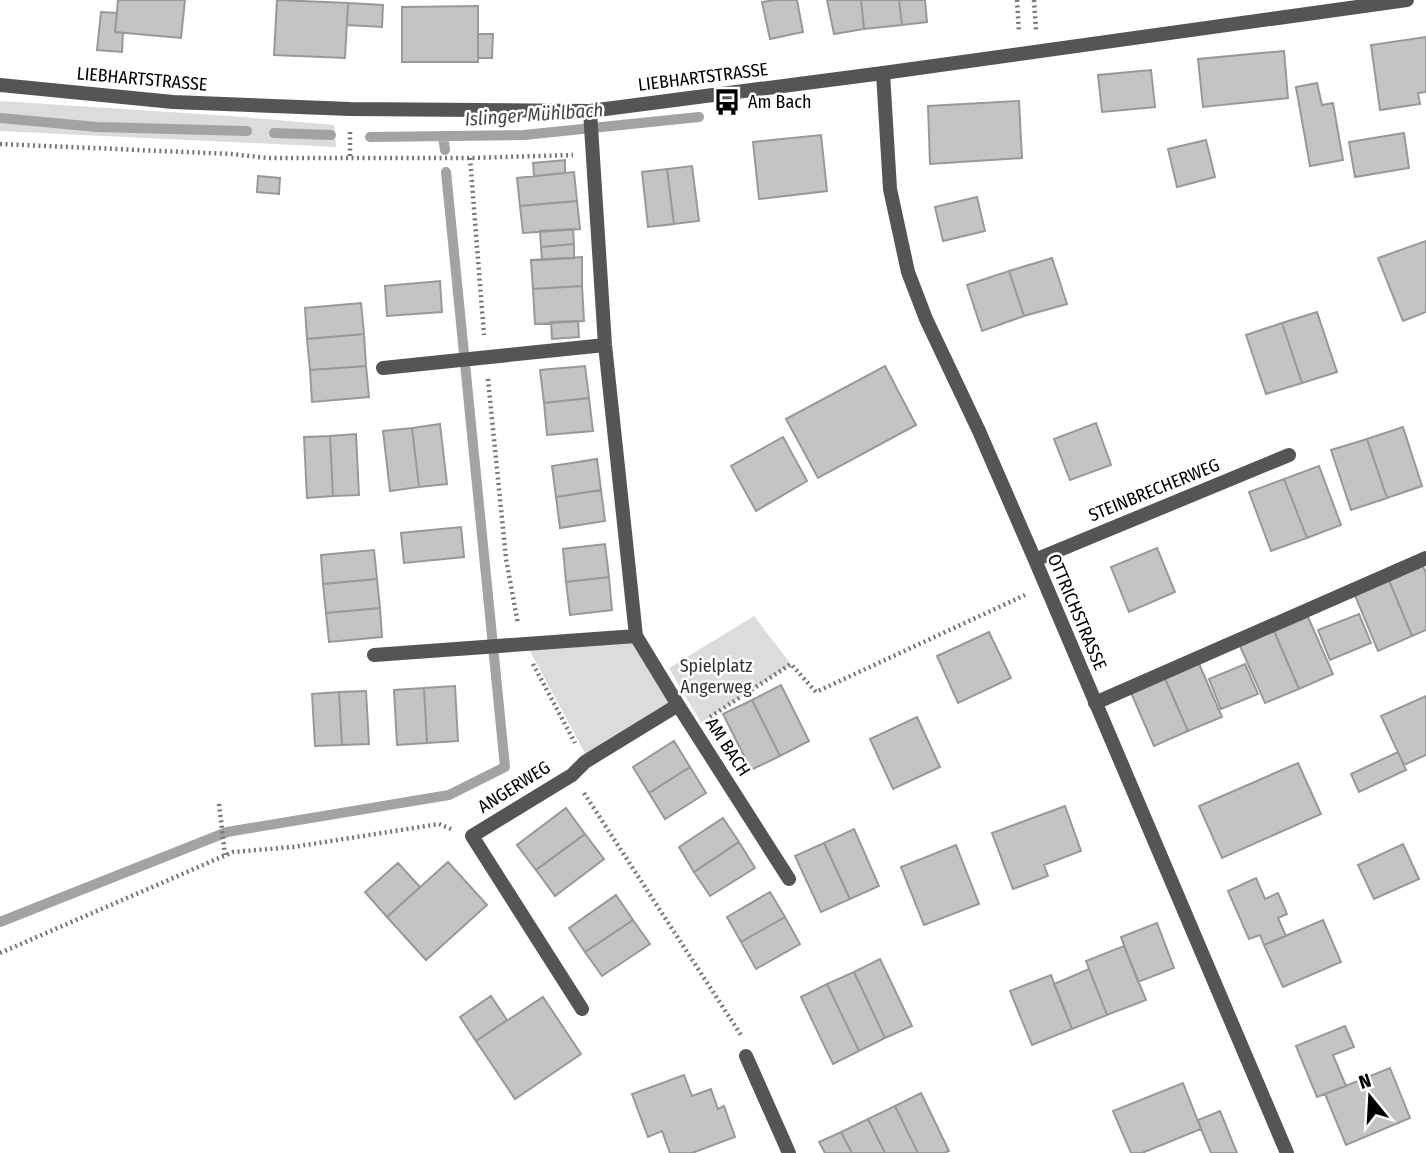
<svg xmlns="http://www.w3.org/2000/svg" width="1426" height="1153" viewBox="0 0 1426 1153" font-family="'Fira Sans Condensed',sans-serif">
  <rect width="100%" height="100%" fill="#fff"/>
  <path fill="#dcdcdc" d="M 0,101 L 231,116 L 334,125 L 336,147 L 0,131 Z
    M 754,616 L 791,664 L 701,723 L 669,668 Z
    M 634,642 L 671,703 L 587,757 L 529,649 Z"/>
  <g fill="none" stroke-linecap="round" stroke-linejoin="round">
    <path stroke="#a3a3a3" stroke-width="10" d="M 0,118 L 97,127 L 247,131
      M 274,133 L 331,135
      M 443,136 L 445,150
      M 370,137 L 524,135 L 699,117
      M 0,922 L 227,832 L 449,795 L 505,767 L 446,172"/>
  </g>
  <path fill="#c4c4c4" stroke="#999" stroke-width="2" d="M 118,0 L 185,0 L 181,38 L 115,32 Z
    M 277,0 L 348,3 L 345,58 L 274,55 Z
    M 775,0 L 797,0 L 803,32 L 770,39 L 762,2 Z
    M 827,0 L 861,0 L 864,29 L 834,34 Z
    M 861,0 L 899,0 L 902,25 L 864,29 Z
    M 899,0 L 925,0 L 927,22 L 902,25 Z
    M 348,3 L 383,5 L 382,27 L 347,25 Z
    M 478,6 L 478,62 L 402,62 L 402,7 Z
    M 101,12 L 117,13 L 115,32 L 123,33 L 122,52 L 97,50 Z
    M 478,34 L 493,34 L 492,58 L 478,58 Z
    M 1426,37 L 1426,92 L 1418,93 L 1420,104 L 1380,110 L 1371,45 Z
    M 1284,51 L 1288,98 L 1203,107 L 1198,59 Z
    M 1151,70 L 1155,107 L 1102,112 L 1098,75 Z
    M 1317,83 L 1322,105 L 1333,103 L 1343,160 L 1310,166 L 1296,87 Z
    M 1019,101 L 1022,158 L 930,164 L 928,106 Z
    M 1404,133 L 1409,168 L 1355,177 L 1349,142 Z
    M 821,135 L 827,191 L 759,199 L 753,142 Z
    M 1206,140 L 1215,177 L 1177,187 L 1168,149 Z
    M 565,160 L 565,173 L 534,176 L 533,163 Z
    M 692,166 L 699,221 L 674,224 L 667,169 Z
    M 667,169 L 674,224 L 648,227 L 642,172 Z
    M 574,172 L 577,201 L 520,206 L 517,178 Z
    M 258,176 L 280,178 L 279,194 L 257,192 Z
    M 977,197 L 985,231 L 943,241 L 935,207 Z
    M 577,201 L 580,229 L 523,233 L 520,206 Z
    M 573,229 L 574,244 L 541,247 L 540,231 Z
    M 1426,241 L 1426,312 L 1403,321 L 1378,258 Z
    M 574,244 L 574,258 L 542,260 L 541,247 Z
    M 582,257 L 582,286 L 533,289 L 531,260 Z
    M 1052,258 L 1067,304 L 1024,316 L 1009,271 Z
    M 1009,271 L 1024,316 L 982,331 L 967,285 Z
    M 440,281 L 442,312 L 387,316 L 385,286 Z
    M 582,286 L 584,321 L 535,324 L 533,289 Z
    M 361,303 L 364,334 L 307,339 L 305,308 Z
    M 1317,312 L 1337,372 L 1302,383 L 1282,323 Z
    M 578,321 L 579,337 L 552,339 L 551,322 Z
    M 1282,323 L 1302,383 L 1266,394 L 1246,335 Z
    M 364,334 L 366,366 L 310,370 L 307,339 Z
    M 366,366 L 369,397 L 312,402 L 310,370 Z
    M 585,366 L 589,398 L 544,403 L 540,370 Z
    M 885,366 L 916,425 L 818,478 L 786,419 Z
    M 589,398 L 593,431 L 547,435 L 544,403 Z
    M 1096,423 L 1111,465 L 1070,480 L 1054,439 Z
    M 440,424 L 447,484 L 419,487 L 412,428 Z
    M 1403,427 L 1422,486 L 1387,498 L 1367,439 Z
    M 412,428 L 419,487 L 390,491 L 383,431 Z
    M 356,434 L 359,495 L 333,496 L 330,436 Z
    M 330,436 L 333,496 L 307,498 L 304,437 Z
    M 783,437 L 807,481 L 756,511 L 731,466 Z
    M 1367,439 L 1387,498 L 1351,510 L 1331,450 Z
    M 597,459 L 601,490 L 556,497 L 552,466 Z
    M 1319,466 L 1341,525 L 1307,538 L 1284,479 Z
    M 1284,479 L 1307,538 L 1271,551 L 1249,492 Z
    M 601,490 L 605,521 L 560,528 L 556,497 Z
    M 461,527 L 464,557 L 404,563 L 401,533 Z
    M 605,544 L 609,577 L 566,582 L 563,549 Z
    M 1157,548 L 1175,592 L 1129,612 L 1111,567 Z
    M 374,550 L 377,579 L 323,584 L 321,555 Z
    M 1422,564 L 1426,573 L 1426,630 L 1412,636 L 1388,578 Z
    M 609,577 L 612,610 L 570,615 L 566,582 Z
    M 1388,578 L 1412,636 L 1378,651 L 1354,593 Z
    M 377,579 L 380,608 L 326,613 L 323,584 Z
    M 380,608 L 382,637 L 329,642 L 326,613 Z
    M 1359,614 L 1371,643 L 1330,660 L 1318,630 Z
    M 1308,617 L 1333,674 L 1299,689 L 1274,631 Z
    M 1274,631 L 1299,689 L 1265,703 L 1240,646 Z
    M 989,632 L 1011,678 L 958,703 L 937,656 Z
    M 1197,659 L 1222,717 L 1188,731 L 1163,674 Z
    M 1245,664 L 1258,694 L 1221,709 L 1209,679 Z
    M 1163,674 L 1188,731 L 1154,746 L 1129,688 Z
    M 781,685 L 809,741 L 780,756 L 752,700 Z
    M 455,686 L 458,741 L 427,743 L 424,688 Z
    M 424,688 L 427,743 L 397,745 L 394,690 Z
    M 366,691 L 369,744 L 342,745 L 339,692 Z
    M 339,692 L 342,745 L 315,746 L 312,694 Z
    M 1426,696 L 1426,755 L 1404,765 L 1381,716 Z
    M 752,700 L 780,756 L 751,770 L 723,714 Z
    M 917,717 L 940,767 L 893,789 L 870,739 Z
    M 674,741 L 690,767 L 649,793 L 633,767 Z
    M 1398,752 L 1406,770 L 1359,792 L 1351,774 Z
    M 1298,763 L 1321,814 L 1222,858 L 1199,806 Z
    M 690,767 L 706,793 L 665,819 L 649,793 Z
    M 1065,806 L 1081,851 L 1044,865 L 1048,876 L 1013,889 L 992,833 Z
    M 566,808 L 585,834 L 536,870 L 517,845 Z
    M 723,818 L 739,842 L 694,872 L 679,847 Z
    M 854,829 L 879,886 L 850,899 L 824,843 Z
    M 585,834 L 604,859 L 555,896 L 536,870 Z
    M 739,842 L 755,868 L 710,896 L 694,872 Z
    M 824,843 L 850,899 L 821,912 L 795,856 Z
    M 1403,844 L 1419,879 L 1374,899 L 1358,865 Z
    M 956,845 L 979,904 L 924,925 L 901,867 Z
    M 448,862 L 487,905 L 426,960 L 387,917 Z
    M 398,863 L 420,887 L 387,917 L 365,892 Z
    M 1256,878 L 1265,899 L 1278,893 L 1287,914 L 1278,918 L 1286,936 L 1264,945 L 1260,935 L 1249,939 L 1228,891 Z
    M 770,892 L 785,917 L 741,942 L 727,917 Z
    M 616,895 L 633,920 L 585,952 L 569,928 Z
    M 785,917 L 800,944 L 756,969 L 741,942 Z
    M 633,920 L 650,944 L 602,976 L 585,952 Z
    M 1323,920 L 1341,962 L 1283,987 L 1264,945 Z
    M 1157,923 L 1174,968 L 1138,982 L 1121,937 Z
    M 1124,946 L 1146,1000 L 1107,1015 L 1086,961 Z
    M 880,959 L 912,1026 L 885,1038 L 854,972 Z
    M 1089,969 L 1107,1015 L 1072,1029 L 1054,984 Z
    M 854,972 L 885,1038 L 859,1051 L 827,984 Z
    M 1051,975 L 1072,1029 L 1032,1045 L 1010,991 Z
    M 827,984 L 859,1051 L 833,1064 L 801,997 Z
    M 491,996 L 507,1020 L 476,1041 L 460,1017 Z
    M 543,997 L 581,1054 L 515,1099 L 476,1041 Z
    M 1345,1026 L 1354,1047 L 1333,1055 L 1346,1086 L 1317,1097 L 1296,1046 Z
    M 1390,1068 L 1410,1118 L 1346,1145 L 1325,1094 Z
    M 684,1075 L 692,1096 L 711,1089 L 718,1109 L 724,1106 L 735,1137 L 692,1153 L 670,1153 L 662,1131 L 648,1137 L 632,1094 Z
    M 1183,1083 L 1201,1129 L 1142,1153 L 1131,1153 L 1113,1111 Z
    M 921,1093 L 949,1151 L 944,1153 L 918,1153 L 895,1106 Z
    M 895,1106 L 918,1153 L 885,1153 L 868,1119 Z
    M 1220,1111 L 1237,1153 L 1211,1153 L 1201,1129 L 1198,1120 Z
    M 868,1119 L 885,1153 L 852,1153 L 841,1132 Z
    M 841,1132 L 852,1153 L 825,1153 L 819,1142 Z"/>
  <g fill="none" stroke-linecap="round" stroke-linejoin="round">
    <path stroke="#777" stroke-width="4.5" stroke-dasharray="2 3.5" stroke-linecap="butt" d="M 1017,0 L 1019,32
      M 1034,0 L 1036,31
      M 0,144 L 231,154 L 268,158 L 470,158 L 573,155
      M 350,156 L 350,131
      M 470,158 L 484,335
      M 488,379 L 506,559 L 518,624
      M 533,664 L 575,743
      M 710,717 L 791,664 L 816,692 L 1025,595
      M 584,793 L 741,1035
      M 219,804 L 225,855
      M 0,953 L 233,852 L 293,847 L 439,824 L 451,829"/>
    <path stroke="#555" stroke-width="14" d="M 1095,703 L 1426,558"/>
    <path stroke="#555" stroke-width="14" d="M 883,73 L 890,189 L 908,272 L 926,319 L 979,431 L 1035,560 L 1287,1153
      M 590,111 L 605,345 L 636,636 L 678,705 L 789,879
      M 383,368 L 605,345
      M 1035,560 L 1289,455
      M 374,655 L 636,636
      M 582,1009 L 472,836 L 572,775 L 585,762 L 678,705
      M 746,1056 L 789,1153"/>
    <path stroke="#555" stroke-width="14" d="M 0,85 L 173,102 L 350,109 L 590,111 L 883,73 L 1407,0"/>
  </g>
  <defs>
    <symbol id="bus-bare" viewBox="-9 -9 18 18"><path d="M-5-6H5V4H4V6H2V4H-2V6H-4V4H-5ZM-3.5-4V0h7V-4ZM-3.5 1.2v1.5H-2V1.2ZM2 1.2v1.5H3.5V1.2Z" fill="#000" stroke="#fff" stroke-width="2.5" paint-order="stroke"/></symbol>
  </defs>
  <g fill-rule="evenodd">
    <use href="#bus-bare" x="708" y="83" width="38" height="38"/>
  </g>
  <g text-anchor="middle" stroke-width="5" stroke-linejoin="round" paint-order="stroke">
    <g font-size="18" fill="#000" stroke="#fff">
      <text transform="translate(703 77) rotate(-7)" y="6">LIEBHARTSTRASSE</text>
      <text transform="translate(142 79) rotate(5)" y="6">LIEBHARTSTRASSE</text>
      <text transform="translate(1154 490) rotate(-22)" y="6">STEINBRECHERWEG</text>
      <text transform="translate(1077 612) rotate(67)" y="6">OTTRICHSTRASSE</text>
      <text transform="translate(728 747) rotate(57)" y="6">AM BACH</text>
      <text transform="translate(514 787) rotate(-32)" y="6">ANGERWEG</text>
    </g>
    <g font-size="18" fill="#000" stroke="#fff" text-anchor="start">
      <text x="748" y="108">Am Bach</text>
    </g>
    <g font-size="18" fill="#333" stroke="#fff">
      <text x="716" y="672">Spielplatz<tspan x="716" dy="21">Angerweg</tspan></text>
    </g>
    <g font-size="19" font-style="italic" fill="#444" stroke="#fff">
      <text transform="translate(534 114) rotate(-4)" y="7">Islinger Mühlbach</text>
    </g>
  </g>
  <g transform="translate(1370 1097) rotate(342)" stroke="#ffffff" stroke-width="5" paint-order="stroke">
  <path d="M0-5L12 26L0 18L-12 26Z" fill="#000000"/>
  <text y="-10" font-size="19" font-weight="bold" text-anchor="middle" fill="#000000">N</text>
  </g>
</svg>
